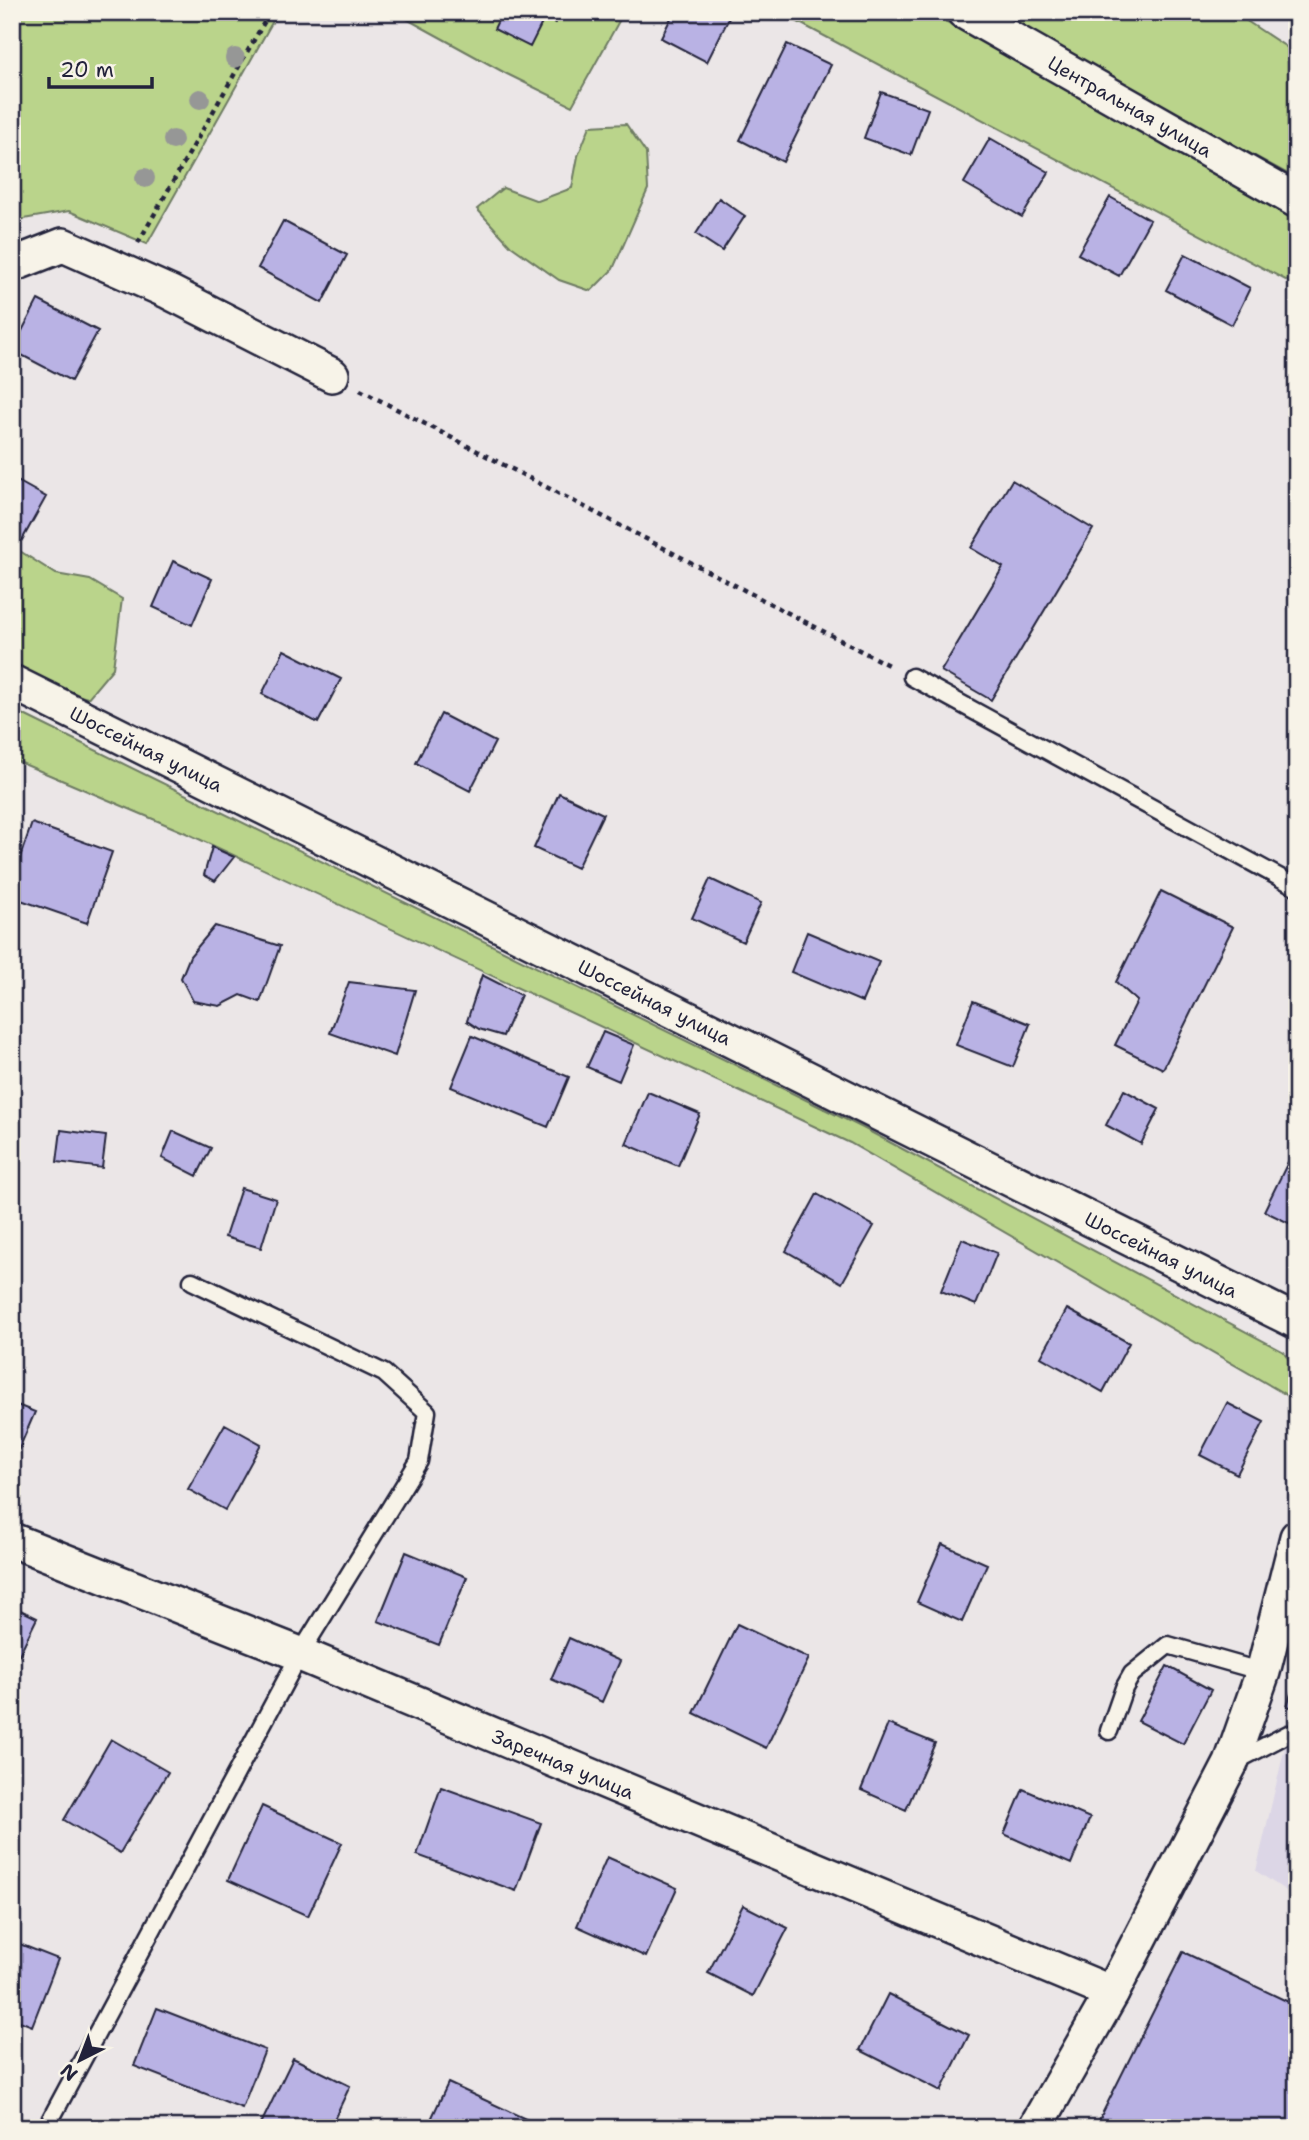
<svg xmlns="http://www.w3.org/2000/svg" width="1309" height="2140" viewBox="0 0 1309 2140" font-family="'Shantell Sans',sans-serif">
  <rect width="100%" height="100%" fill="#ebe6e7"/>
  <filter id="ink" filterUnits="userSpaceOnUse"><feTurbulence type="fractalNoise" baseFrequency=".0143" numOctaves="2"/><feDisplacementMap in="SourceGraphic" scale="14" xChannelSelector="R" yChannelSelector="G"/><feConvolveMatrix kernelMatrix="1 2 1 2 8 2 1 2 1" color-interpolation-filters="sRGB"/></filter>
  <g filter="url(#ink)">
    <path fill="#dcd6e6" d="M 1292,1690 L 1297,1692 L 1297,1898 L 1256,1871 L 1294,1708 L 1287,1706 Z"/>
    <path fill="#bad48b" stroke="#6e7b63" stroke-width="2" d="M 12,12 L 278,12 L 147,244 L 69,211 L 12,221 Z
      M 394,12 L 624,12 L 572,106 L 507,74 Z
      M 779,12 L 929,12 L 1297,218 L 1297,286 Z
      M 997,12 L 1233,12 L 1297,54 L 1297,179 L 1229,142 L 1218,154 L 1153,103 L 1152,99 Z
      M 626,124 L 646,153 L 648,189 L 613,269 L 591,291 L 559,280 L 511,246 L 477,209 L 503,188 L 538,201 L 572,188 L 578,156 L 590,126 Z
      M 12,546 L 56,574 L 90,580 L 122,599 L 113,668 L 88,698 L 12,679 Z
      M 12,709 L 863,1128 L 1284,1352 L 1297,1372 L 1297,1401 L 850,1143 L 186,833 L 12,759 Z"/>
    <path fill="#b9b2e4" stroke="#22223b" stroke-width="2" d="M 502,12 L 560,12 L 555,23 L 545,17 L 530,47 L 494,29 Z
      M 674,12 L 732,12 L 707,62 L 661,38 Z
      M 787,44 L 831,65 L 783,162 L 740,140 Z
      M 881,92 L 928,109 L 911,155 L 864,138 Z
      M 990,138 L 1049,172 L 1022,217 L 964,183 Z
      M 1110,197 L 1150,220 L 1119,276 L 1078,254 Z
      M 719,198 L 745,216 L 722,251 L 696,234 Z
      M 283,221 L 347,255 L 322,303 L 258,268 Z
      M 1185,254 L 1250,288 L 1232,325 L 1166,290 Z
      M 38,300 L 98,331 L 71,381 L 12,350 Z
      M 12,478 L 46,497 L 22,540 L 12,534 Z
      M 1012,480 L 1093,529 L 991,700 L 941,671 L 1003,567 L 971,548 Z
      M 173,561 L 212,579 L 192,625 L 153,607 Z
      M 284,650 L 341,679 L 318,723 L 262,694 Z
      M 441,714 L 495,742 L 470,791 L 416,763 Z
      M 559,793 L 603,814 L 577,868 L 534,848 Z
      M 32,823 L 112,852 L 87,923 L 12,897 L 12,880 Z
      M 212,847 L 234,857 L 215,881 L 204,875 Z
      M 710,879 L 761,903 L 743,942 L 692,918 Z
      M 1161,891 L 1233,927 L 1163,1069 L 1115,1045 L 1137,1001 L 1116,982 Z
      M 215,926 L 280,946 L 260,1002 L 241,995 L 220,1006 L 193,1001 L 181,978 L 190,956 Z
      M 807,932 L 879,962 L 862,1002 L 791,972 Z
      M 482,975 L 521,995 L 503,1036 L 479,1029 L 467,1021 Z
      M 349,982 L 415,990 L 395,1056 L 330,1033 Z
      M 973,1001 L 1030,1024 L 1013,1067 L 956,1045 Z
      M 603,1032 L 634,1045 L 619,1081 L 587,1067 Z
      M 472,1036 L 569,1077 L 548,1127 L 451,1087 Z
      M 1124,1090 L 1159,1109 L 1141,1144 L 1106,1125 Z
      M 648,1092 L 700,1114 L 678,1166 L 626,1144 Z
      M 61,1130 L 106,1136 L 102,1168 L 57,1162 Z
      M 173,1131 L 211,1148 L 197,1176 L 162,1158 Z
      M 1288,1162 L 1297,1166 L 1297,1227 L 1264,1211 Z
      M 241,1188 L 276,1199 L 261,1248 L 225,1237 Z
      M 817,1194 L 874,1226 L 842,1283 L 786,1251 Z
      M 962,1239 L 997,1253 L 976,1305 L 941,1291 Z
      M 1067,1309 L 1129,1343 L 1103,1392 L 1041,1357 Z
      M 12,1403 L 35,1412 L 12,1465 Z
      M 1227,1403 L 1264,1422 L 1237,1474 L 1200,1455 Z
      M 225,1424 L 261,1444 L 225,1510 L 188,1489 Z
      M 942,1544 L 987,1564 L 962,1622 L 917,1602 Z
      M 406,1552 L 467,1577 L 439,1645 L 378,1621 Z
      M 12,1606 L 37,1618 L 12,1669 Z
      M 737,1624 L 809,1658 L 766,1748 L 694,1713 Z
      M 569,1638 L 620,1661 L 602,1702 L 551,1679 Z
      M 1167,1666 L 1211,1690 L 1183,1744 L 1138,1721 Z
      M 1292,1690 L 1297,1692 L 1297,1709 L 1287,1706 Z
      M 888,1724 L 935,1743 L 906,1810 L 861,1790 Z
      M 111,1739 L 168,1772 L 120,1853 L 64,1820 Z
      M 441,1787 L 541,1823 L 516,1891 L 417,1855 Z
      M 1023,1789 L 1090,1818 L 1071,1864 L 1004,1834 Z
      M 262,1806 L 342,1843 L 308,1916 L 228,1880 Z
      M 607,1857 L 677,1888 L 646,1957 L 577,1926 Z
      M 743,1905 L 788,1928 L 753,1996 L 708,1973 Z
      M 12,1941 L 58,1959 L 32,2026 L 12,2018 Z
      M 1183,1952 L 1297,2006 L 1297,2115 L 1290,2128 L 1095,2128 Z
      M 888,1994 L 969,2035 L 941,2091 L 860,2050 Z
      M 157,2008 L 265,2050 L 242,2108 L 134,2066 Z
      M 293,2058 L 350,2086 L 330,2128 L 259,2128 Z
      M 448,2083 L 545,2128 L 427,2128 Z"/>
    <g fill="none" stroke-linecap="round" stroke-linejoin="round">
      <defs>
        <path id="lane" d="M 912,677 L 1297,887
          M 1109,1731 L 1124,1688 L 1132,1674 L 1168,1645 L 1263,1672
          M 1234,1762 L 1288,1734 L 1297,1735
          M 46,2128 L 300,1654 L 419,1461 L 427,1412 L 384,1373 L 192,1281"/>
        <g id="street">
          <path id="s1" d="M 964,12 L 1297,201"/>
          <path d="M 12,265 L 63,245 L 169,292 L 332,375"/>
          <path id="s2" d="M 12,682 L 1297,1322"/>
          <path id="s3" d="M 12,1540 L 300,1654 L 1112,1993"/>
          <path d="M 1035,2128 L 1112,1993 L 1231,1763 L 1263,1672 L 1297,1537"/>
        </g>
      </defs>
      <use href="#lane" stroke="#22223b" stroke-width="21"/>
      <use href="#street" stroke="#22223b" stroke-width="38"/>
      <path stroke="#22223b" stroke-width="4.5" stroke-dasharray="5 5" stroke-linecap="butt" d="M 138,243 L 270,12
        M 360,390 L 890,666"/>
      <use href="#lane" stroke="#f7f3e8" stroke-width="16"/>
      <use href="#street" stroke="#f7f3e8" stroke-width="33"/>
    </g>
    <g fill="#969796">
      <circle cx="235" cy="58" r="10"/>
      <circle cx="200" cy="99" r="10"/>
      <circle cx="173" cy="140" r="10"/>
      <circle cx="145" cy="178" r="10"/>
    </g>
  </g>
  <g text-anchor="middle" stroke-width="5" stroke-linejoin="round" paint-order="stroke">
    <g font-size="19" fill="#22223b" stroke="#f7f3e8">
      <text dy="7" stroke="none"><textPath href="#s1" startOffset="191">Центральная улица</textPath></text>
      <text dy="7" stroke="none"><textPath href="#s2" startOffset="150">Шоссейная улица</textPath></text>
      <text dy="7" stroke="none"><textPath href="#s2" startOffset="718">Шоссейная улица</textPath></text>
      <text dy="7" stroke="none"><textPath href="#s2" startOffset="1284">Шоссейная улица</textPath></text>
      <text dy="7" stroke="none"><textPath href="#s3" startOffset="595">Заречная улица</textPath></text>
    </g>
  </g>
  <rect width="1309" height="2140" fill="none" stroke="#f7f3e8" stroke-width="42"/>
  <rect x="21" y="21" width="1267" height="2098" fill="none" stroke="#22223b" stroke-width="2.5" filter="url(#ink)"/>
  <g transform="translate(80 2060) rotate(222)" stroke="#f7f3e8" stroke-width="5" paint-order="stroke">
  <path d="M0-5L12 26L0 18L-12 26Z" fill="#22223b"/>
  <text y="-10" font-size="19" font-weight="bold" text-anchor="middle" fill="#22223b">N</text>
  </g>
  <path d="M49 77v10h103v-10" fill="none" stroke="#22223b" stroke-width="3.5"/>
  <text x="60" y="77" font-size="21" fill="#22223b" stroke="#f7f3e8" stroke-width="5" paint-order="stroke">20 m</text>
</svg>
